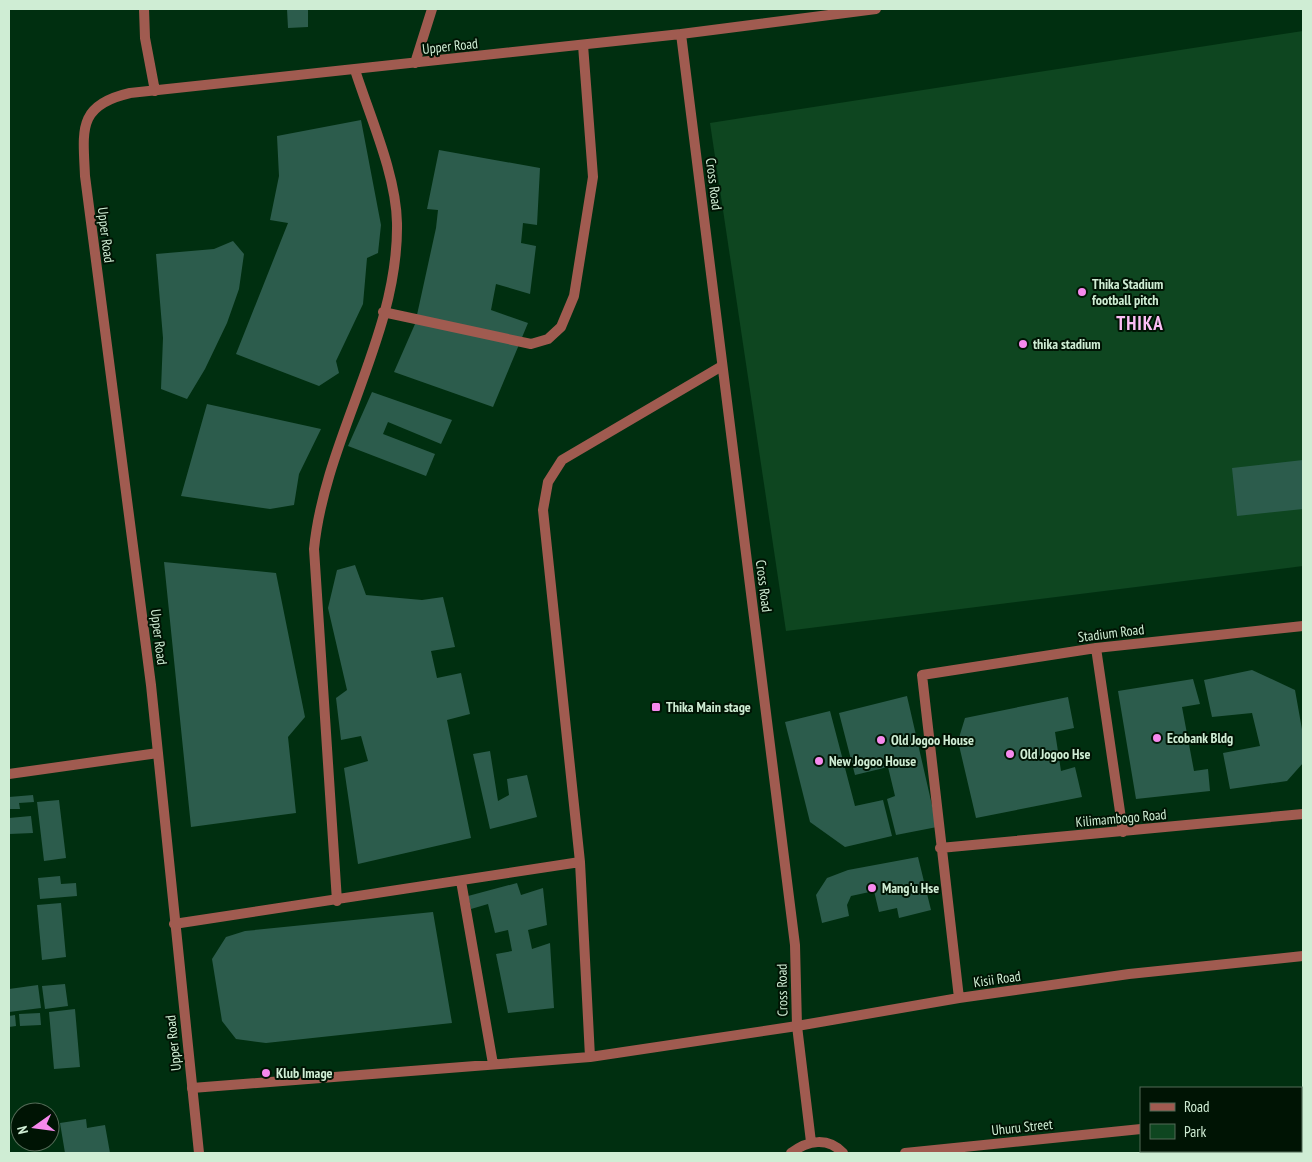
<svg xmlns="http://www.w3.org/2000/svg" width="1312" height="1162" viewBox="0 0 1312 1162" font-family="'PT Sans Narrow',sans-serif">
  <rect width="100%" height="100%" fill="#002f10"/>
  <path fill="#0e4620" d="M 1303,31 L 1303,566 L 786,631 L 710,123 Z"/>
  <path fill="#2c5c4c" d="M 287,9 L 308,9 L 308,27 L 288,28 Z
    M 361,120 L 381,225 L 378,253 L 367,258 L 363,304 L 336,361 L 339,373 L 319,386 L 236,354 L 288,223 L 270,220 L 279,176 L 277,136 Z
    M 439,150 L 540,168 L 537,225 L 523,223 L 521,243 L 536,246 L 530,294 L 496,284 L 491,310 L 528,323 L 493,407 L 394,372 L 415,324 L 436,228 L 438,210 L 427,209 Z
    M 233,241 L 244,254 L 239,289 L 227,323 L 205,369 L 187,399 L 161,389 L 163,338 L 156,254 L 214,249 Z
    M 372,392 L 452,420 L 441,444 L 388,422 L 383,434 L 435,454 L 426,476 L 348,446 Z
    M 207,404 L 321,429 L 299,474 L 294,505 L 270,509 L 181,496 Z
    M 1303,460 L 1303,509 L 1237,516 L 1232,468 Z
    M 164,562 L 276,573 L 305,717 L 288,737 L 296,813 L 191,827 Z
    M 355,565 L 366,595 L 422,600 L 443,597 L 455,647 L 431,651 L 437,678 L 461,673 L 470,714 L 447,720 L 471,838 L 358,864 L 344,768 L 368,761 L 361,736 L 341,740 L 336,698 L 347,690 L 328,608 L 337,570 Z
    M 1252,670 L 1295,690 L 1303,735 L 1303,763 L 1287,781 L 1230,789 L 1223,753 L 1260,746 L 1252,713 L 1212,717 L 1204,680 Z
    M 1193,679 L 1200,704 L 1182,707 L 1194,771 L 1208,769 L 1210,791 L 1136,799 L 1118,691 Z
    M 907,696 L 937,827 L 896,835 L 887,799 L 895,796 L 888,767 L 855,775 L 839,713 Z
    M 1068,697 L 1074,728 L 1055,732 L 1061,771 L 1075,767 L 1082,797 L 976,818 L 958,741 L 965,718 Z
    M 830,711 L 855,806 L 883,800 L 892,836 L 845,847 L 810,822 L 785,722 Z
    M 490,751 L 498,801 L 509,795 L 507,779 L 527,775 L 537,817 L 490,829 L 473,754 Z
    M 33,795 L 34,802 L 19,803 L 20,809 L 9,809 L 9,797 Z
    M 59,800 L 66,858 L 44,861 L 37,802 Z
    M 31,816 L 33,833 L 9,834 L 9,818 Z
    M 918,857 L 931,910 L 899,918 L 897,908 L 879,912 L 874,891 L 851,896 L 847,905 L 849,916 L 822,923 L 816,895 L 827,878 L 848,870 Z
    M 60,876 L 61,884 L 76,883 L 77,896 L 40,899 L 38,878 Z
    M 517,883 L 521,895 L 543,888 L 547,925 L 528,930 L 532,949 L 550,943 L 554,1008 L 508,1013 L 496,954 L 512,951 L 508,930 L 495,933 L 488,904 L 471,909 L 468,896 Z
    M 61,903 L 66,957 L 42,960 L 37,905 Z
    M 433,912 L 452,1023 L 266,1043 L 236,1039 L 222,1021 L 212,959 L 226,937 L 245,931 Z
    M 65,984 L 68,1006 L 45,1009 L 42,986 Z
    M 38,985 L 41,1008 L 9,1012 L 9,989 Z
    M 75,1009 L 80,1067 L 54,1069 L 49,1012 Z
    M 40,1013 L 41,1025 L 20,1026 L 19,1014 Z
    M 15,1015 L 16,1026 L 9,1027 L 9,1016 Z
    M 86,1119 L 87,1128 L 105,1125 L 110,1153 L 65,1153 L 60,1123 Z"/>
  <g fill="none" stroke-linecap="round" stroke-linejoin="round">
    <path stroke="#a05b50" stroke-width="10" d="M 383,312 L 531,344 L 548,339 L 561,327 L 574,296 L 593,177 L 583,45
      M 461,881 L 493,1064
      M 337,901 L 314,549 C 325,438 399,335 397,223 C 396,174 370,117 355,70
      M 174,924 L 580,862
      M 590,1057 L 580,862 L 543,510 L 548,482 L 562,460 L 722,366
      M 192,1088 L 590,1057 L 797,1026"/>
    <path stroke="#a05b50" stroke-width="10" d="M 144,9 L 145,38 L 155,91
      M 681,34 L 795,945 L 797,1026 L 811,1142
      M 415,63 L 432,9
      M 1303,626 L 1096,648 L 922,675 L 959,998 L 1129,974 L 1303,956
      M 1096,648 L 1123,832
      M 9,774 L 158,753
      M 940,848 L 1303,814
      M 797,1026 L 959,998
      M 1301,1112 L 1303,1112
      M 199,1153 L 151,685 L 85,176 C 83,130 77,105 130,93 L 681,34 L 876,9
      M 791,1153 C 808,1140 828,1137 843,1153
      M 905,1153 L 1141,1129"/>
  </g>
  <g fill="#f689ed" stroke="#001404" stroke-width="2">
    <circle cx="1082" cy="292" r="5"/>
    <circle cx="1023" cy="344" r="5"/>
    <rect x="651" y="702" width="10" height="10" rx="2.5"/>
    <circle cx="1157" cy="738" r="5"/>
    <circle cx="881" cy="740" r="5"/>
    <circle cx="1010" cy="754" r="5"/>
    <circle cx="819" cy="761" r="5"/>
    <circle cx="872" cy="888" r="5"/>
    <circle cx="266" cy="1073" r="5"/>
  </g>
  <g text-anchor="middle" stroke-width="4" stroke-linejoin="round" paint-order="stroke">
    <g font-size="14" fill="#cfedd4" stroke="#001404">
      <text transform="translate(450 46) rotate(-6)" y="5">Upper Road</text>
      <text transform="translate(714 184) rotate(83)" y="5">Cross Road</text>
      <text transform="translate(106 235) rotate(83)" y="5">Upper Road</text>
      <text transform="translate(764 586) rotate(83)" y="5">Cross Road</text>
      <text transform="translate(1111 633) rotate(-7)" y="5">Stadium Road</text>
      <text transform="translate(159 637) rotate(83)" y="5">Upper Road</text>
      <text transform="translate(1121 818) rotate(-5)" y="5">Kilimambogo Road</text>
      <text transform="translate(997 979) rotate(-8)" y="5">Kisii Road</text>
      <text transform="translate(782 990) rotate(-91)" y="5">Cross Road</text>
      <text transform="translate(173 1043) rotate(-96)" y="5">Upper Road</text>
      <text transform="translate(1022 1127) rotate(-6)" y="5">Uhuru Street</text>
    </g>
    <g font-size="14" font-weight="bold" fill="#cfedd4" stroke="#001404" text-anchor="start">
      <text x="1092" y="289">Thika Stadium<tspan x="1092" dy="16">football pitch</tspan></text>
      <text x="1033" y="349">thika stadium</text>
      <text x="666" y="712">Thika Main stage</text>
      <text x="1167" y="743">Ecobank Bldg</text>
      <text x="891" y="745">Old Jogoo House</text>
      <text x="1020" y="759">Old Jogoo Hse</text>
      <text x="829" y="766">New Jogoo House</text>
      <text x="882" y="893">Mang'u Hse</text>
      <text x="276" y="1078">Klub Image</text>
    </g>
    <g font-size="19" font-weight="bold" letter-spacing="1" fill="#fcbef5" stroke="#001404">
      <text x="1140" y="330">THIKA</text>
    </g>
  </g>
  <rect width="1312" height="1162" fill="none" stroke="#cfedd4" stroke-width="20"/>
  <rect x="1140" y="1087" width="162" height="65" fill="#001404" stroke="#536b57"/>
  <rect x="1150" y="1103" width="25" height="8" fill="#a05b50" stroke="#536b57"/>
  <text x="1184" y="1112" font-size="15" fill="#cfedd4">Road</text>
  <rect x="1150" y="1124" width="25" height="15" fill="#0e4620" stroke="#536b57"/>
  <text x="1184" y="1137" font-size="15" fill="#cfedd4">Park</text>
  <g transform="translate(35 1127) rotate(256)"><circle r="24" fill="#001404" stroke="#536b57"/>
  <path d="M0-4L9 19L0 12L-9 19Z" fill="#f689ed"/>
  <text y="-8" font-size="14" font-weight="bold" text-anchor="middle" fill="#cfedd4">N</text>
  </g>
</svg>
